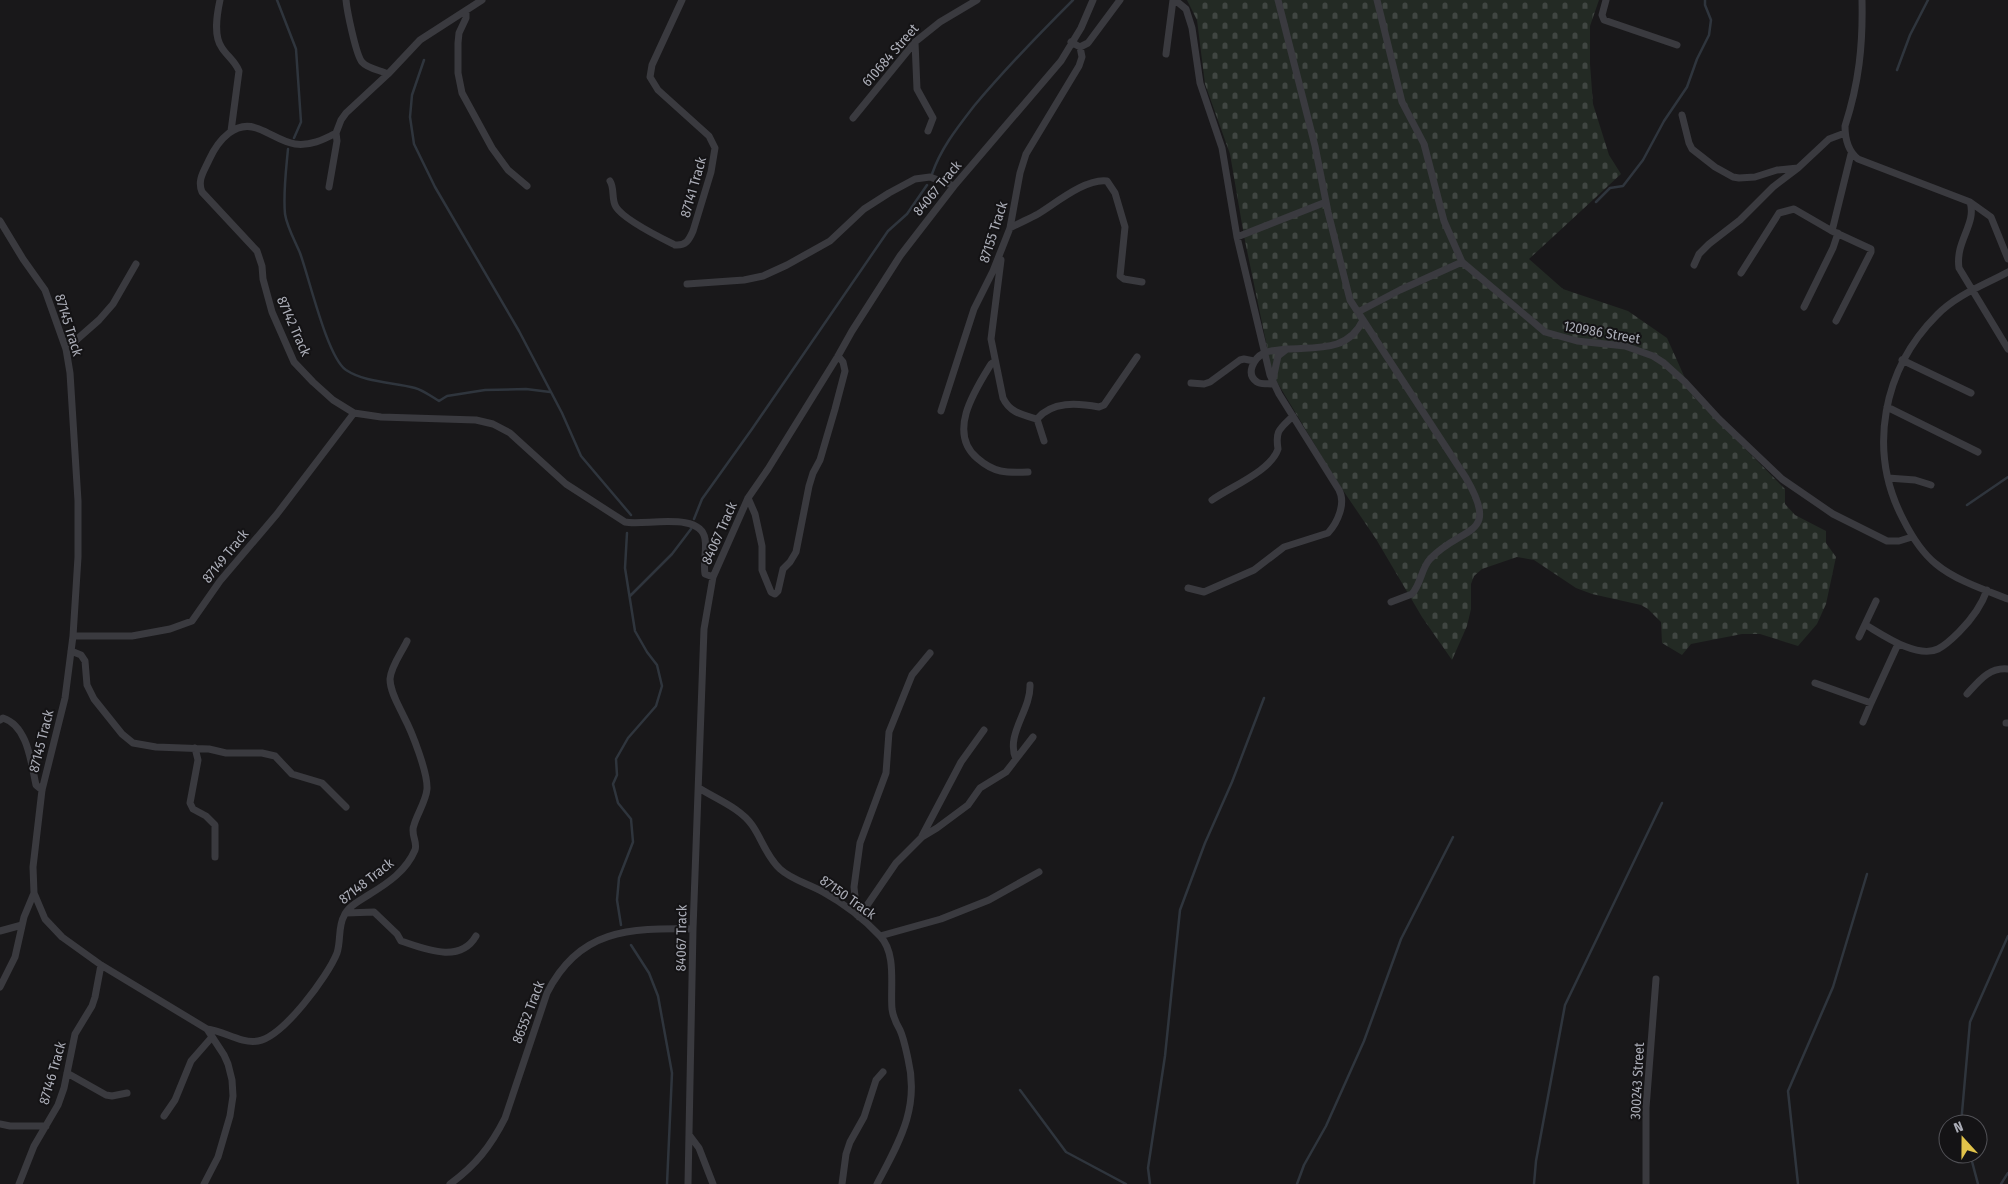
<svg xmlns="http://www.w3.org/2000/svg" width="2008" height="1184" viewBox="0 0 2008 1184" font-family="'Fira Sans Condensed',sans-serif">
  <defs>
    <pattern id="cemetery-stones" width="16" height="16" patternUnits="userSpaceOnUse" patternTransform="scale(1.25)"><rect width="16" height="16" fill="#232a24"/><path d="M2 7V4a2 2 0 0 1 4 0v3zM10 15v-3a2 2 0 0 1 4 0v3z" fill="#404642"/></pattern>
  </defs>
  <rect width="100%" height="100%" fill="#19181a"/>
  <path fill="url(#cemetery-stones)" d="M 1187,0 L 1599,0 L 1590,26 L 1590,64 L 1593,104 L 1609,155 L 1621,174 L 1529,259 L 1563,289 L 1628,311 L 1667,338 L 1693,396 L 1785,489 L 1785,504 L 1795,515 L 1826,531 L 1826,543 L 1836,557 L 1826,604 L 1817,624 L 1798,646 L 1760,634 L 1742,634 L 1691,644 L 1682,655 L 1662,643 L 1661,622 L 1648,609 L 1641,605 L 1592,594 L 1576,588 L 1534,560 L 1517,557 L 1482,569 L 1474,576 L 1471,584 L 1471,609 L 1467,626 L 1452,660 L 1422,617 L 1376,539 L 1336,480 L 1277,382 L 1272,371 L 1244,236 L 1230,154 L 1205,84 L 1197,20 Z"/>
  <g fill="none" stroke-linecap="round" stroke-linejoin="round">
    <path stroke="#2f353d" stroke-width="2.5" d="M 277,0 L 296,49 L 301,122 L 294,138
      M 424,60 L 412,95 L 410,117 L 414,144 L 435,187 L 519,331 L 562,413 L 581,456 L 631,515
      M 1897,70 L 1910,35 L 1928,0
      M 288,149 C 286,171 283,193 285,214 C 287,227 295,241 300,253 C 309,277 327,357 346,370 C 366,383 393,382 415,388 C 423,390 432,397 439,401 L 447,396 L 485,390 L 526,389 L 550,392
      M 932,174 C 941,148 957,128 974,106 C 1005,69 1039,34 1073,0
      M 1596,202 L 1610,188 L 1623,186 L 1643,160 L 1664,121 L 1687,87 L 1697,59 L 1709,35 L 1711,20 L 1705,5 L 1705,0
      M 1967,505 L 2008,477
      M 694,519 L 702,499 L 752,429 L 888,231 L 907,214 L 927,185
      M 630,596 L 672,554 L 691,529
      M 621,925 L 617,900 L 619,878 L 633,842 L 631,819 L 618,803 L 613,784 L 617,775 L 616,759 L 628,738 L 656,706 L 662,686 L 657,665 L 647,652 L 635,631 L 625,568 L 627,533
      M 631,945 L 649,973 L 658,996 L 672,1073 L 667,1184
      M 1020,1090 L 1066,1152 L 1126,1184
      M 1961,1124 L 1970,1022 L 2008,936
      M 1970,1154 L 1978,1184
      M 1150,1184 L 1148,1168 L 1165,1056 L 1180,910 L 1205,843 L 1232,782 L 1264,698
      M 1297,1184 L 1304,1165 L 1326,1126 L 1364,1041 L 1401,939 L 1453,837
      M 1534,1184 L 1536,1161 L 1565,1005 L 1662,803
      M 1798,1184 L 1788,1091 L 1833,987 L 1867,874
      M 2001,1184 L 2008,1173"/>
    <path stroke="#3a3a3f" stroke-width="7" d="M 220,0 C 217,14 213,36 222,48 C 227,56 235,61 239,71 L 231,131
      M 346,0 C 347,11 356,55 362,62 C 368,69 380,70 388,74
      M 482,0 L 420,40 L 388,74 L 346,113 L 341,120 L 336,133 C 323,140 310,146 295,144 C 282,142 272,134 259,129 C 236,119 218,140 209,160 C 204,171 197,180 202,192 L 257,251 L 262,266 L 263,279 L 272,312 L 294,362 L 313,382 L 333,400 L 354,413 L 381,417 L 476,420 L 493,424 L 510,433 L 566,484 L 625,522 C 644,526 701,511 705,539 C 707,550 703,562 705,574 L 713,577
      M 1175,0 L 1186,9 L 1192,28 L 1200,83 L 1222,148 L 1237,237 L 1270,375 L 1279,394 L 1339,490 C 1346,503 1338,522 1328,533 L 1284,547 L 1254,570 L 1204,592 L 1188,588
      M 1278,0 L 1315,146 L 1328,212 L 1350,300 L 1466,478 C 1501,538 1462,525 1430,559 C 1421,569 1421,584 1412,594 L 1391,602
      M 1377,0 L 1402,102 L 1424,144 L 1444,221 L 1462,262 L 1545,332 L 1577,341 L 1625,346 L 1653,356 L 1664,363 L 1685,382 L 1719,419 L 1782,479 L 1833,514 L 1887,541 L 1899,541 L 1912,537
      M 1606,0 L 1602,15 L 1604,20 L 1677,45
      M 1862,0 C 1863,45 1859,83 1845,126 C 1845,138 1848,151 1858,159 L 1970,202 C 1977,224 1955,241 1959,268 L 2008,349
      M 466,11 L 466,18 L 459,33 L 458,43 L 458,73 L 462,93 L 492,148 L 508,170 L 527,186
      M 915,42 L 917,89 L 933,118 L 928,131
      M 1080,47 L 1088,43 L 1120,0
      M 1166,54 L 1173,0
      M 1682,115 L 1689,143 L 1692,149 L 1715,167 L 1733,177 L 1739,178 L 1755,177 L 1777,170 L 1798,168 L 1829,139 L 1845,133
      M 853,118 L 915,42 L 940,22 L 977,0
      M 610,181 C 615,189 611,199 616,207 C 624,220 661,238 675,245 C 686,246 689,240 693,231 L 711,172 L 715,148 L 709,136 L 658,90 L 650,77 L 652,65 L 682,0
      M 329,187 L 337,141 L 336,133
      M 1970,202 L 1991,217 L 2008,259
      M 0,221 L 23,259 L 45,290 L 66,349 L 70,373 L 78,501 L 78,557 L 73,636 L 65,698 L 42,790 L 33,867 L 34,893 L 45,919 L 62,937 L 101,965 L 207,1029 L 224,1055 L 228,1064 L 232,1080 L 233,1096 L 230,1116 L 218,1157 L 204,1184
      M 1010,228 C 1019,223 1029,219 1038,214 C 1056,203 1086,178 1107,181 L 1115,193 L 1125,227 L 1120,276 L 1124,279 L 1142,282
      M 1832,231 L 1851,154
      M 1237,237 L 1326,202
      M 1001,260 L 991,339 L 1003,398 C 1010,413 1023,415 1037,419 L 1044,441
      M 1694,265 L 1699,254 L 1709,244 L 1740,220 L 1773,187 L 1798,168
      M 2008,272 C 1984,285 1956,295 1937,315 C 1883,369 1867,450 1903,519 C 1911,535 1921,552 1936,564 C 1955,580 1985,590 2008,599
      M 1741,273 L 1779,213 L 1794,209 L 1832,231 L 1871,249 L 1871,252 L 1836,321
      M 687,284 L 744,280 L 763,276 L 787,265 L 830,241 L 864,209 L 889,193 L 915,179 L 930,177 L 954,186
      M 1804,307 L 1833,248 L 1838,233
      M 1358,312 L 1400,290 L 1462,262
      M 66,349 L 99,320 L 113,304 L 136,264
      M 1287,349 L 1278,356 L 1272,384 C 1267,383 1261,385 1257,382 C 1245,374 1254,358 1264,353 C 1270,350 1280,350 1287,349 Z
      M 1287,349 C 1317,347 1348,352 1363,320
      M 1902,360 L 1971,393
      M 995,361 L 991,364 C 975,390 947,432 977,458 C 994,473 1006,473 1028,472
      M 1191,383 L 1204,384 L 1210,382 L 1240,360 L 1244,359 L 1254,361
      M 1887,407 L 1978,452
      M 941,411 L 974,309 L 993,271 L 1010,228 L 1020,173 L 1026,154 L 1079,66 L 1082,57 L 1080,47 L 1071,42
      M 1037,419 C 1052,401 1077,403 1099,407 L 1104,405 L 1137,357
      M 1888,478 L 1915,480 L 1931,485
      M 748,498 L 755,514 L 762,546 L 762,570 L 771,592 L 775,594 L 778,591 L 783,569 L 790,562 L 796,552 L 809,486 L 813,473 L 820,460 L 835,409 L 845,371 L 843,362 L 838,356
      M 1212,500 C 1230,487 1271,471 1278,449 C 1275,430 1280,429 1293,416
      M 1866,625 C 1883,635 1917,659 1938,649 C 1946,645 1953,638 1959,632 C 1972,619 1981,607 1987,590
      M 73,636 L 132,636 L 170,629 L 192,621 L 220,581 L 277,514 L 354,413
      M 1859,637 L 1876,601
      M 71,651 L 81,655 L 85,661 L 87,685 L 94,699 L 122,734 L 133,743 L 156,747 L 209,749 L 226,753 L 262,753 L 275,756 L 292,774 L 322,783 L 346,807
      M 1815,683 L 1871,703 L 1898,644
      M 1967,694 C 1979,681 1989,667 2008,669
      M 0,720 L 3,718 C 28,726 31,763 36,785 L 42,790
      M 1863,722 L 1871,703
      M 2006,723 L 2008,723
      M 195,748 L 198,760 L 190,803 L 193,809 L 206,816 L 215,825 L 215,857
      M 1016,759 C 1005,735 1031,710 1030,685
      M 699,788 C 716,799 740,808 752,825 C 762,839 766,856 780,869 C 792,880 809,884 823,892 C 843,903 864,919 880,936 C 897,954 890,986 892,1009 C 893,1017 896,1023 900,1030 C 904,1039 906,1050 908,1059 C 920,1108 899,1142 877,1184
      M 922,836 L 961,762 L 984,730
      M 346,913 L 374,912 L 397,934 L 401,941 C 425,949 460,964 476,936
      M 857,915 L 854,887 L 860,843 L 886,773 L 889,732 L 912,675 L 930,653
      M 859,917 L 896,863 L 922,837 L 937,828 L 968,805 L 980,788 L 1006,772 L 1033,737
      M 0,931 L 22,925
      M 880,936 L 941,919 L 989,900 L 1039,872
      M 0,987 L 15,957 L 24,917 L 34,893
      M 207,1029 C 224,1031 241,1044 258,1041 C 283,1037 328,976 337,953 C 341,941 338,926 344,916 C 348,906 361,900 370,894 C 388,883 406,871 415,850 C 418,842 410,834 414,825 C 417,814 426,801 427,789 C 428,773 412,732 404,717 C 399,706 390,692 390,679 C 391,666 402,652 407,641
      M 67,1073 L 106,1095 L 112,1096 L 127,1093
      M 164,1116 L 175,1100 L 191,1061 L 212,1037
      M 0,1124 L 10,1126 L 46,1126
      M 690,1136 L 699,1148 L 713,1184
      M 19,1184 L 34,1146 L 58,1105 L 64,1088 L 75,1034 L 92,1006 L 95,997 L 101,965
      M 450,1184 C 475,1166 491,1146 505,1118 L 547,993 C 579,929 629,928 693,929
      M 688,1184 L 693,929 L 703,656 L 704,629 L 713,577 L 748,498 L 768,469 L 838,356 L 852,331 L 900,256 L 954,186 L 1061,61 L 1081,28 L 1093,0
      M 842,1184 L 846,1154 L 850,1142 L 864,1117 L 876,1080 L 883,1072
      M 1646,1184 L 1646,1108 L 1656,979"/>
  </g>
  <g text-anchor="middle" stroke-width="4" stroke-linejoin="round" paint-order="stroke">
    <g font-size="14" fill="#acaeb8" stroke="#141315">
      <text transform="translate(890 55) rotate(-49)" y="5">610684 Street</text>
      <text transform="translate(693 187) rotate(-74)" y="5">87141 Track</text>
      <text transform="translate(937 188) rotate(-50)" y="5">84067 Track</text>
      <text transform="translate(993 232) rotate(-72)" y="5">87155 Track</text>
      <text transform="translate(69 325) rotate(73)" y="5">87145 Track</text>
      <text transform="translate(294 326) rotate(66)" y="5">87142 Track</text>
      <text transform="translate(1602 332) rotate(10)" y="5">120986 Street</text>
      <text transform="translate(719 533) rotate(-66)" y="5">84067 Track</text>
      <text transform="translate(225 556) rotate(-51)" y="5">87149 Track</text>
      <text transform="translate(41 741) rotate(-76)" y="5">87145 Track</text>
      <text transform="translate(366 881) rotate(-38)" y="5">87148 Track</text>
      <text transform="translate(848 897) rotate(35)" y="5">87150 Track</text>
      <text transform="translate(681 938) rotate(-89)" y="5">84067 Track</text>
      <text transform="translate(528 1012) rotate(-69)" y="5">86552 Track</text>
      <text transform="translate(52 1073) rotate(-74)" y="5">87146 Track</text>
      <text transform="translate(1637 1081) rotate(-87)" y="5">300243 Street</text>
    </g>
  </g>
  <g transform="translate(1963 1139) rotate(339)"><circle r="24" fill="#141315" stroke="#515156"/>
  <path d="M0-4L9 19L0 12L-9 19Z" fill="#e1c34a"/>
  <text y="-8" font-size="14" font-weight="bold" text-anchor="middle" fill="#acaeb8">N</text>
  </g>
</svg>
